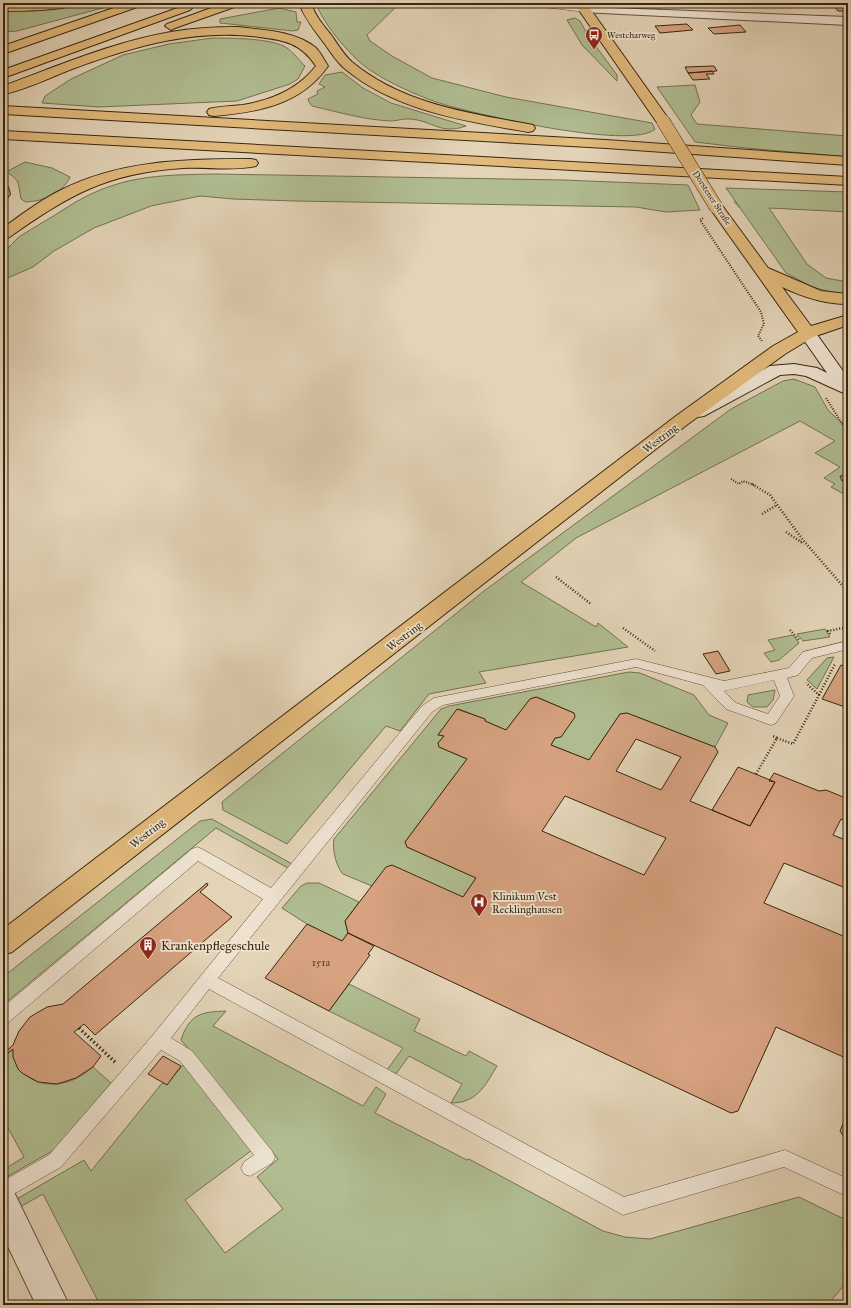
<svg xmlns="http://www.w3.org/2000/svg" width="851" height="1308" viewBox="0 0 851 1308" font-family="'IM FELL Great Primer',serif">
  <rect width="100%" height="100%" fill="#e3d3b7"/>
  <filter id="stains"><feTurbulence type="fractalNoise" baseFrequency=".005" numOctaves="4"/><feColorMatrix values="0 0 0 0 .2 0 0 0 0 .09 0 0 0 0 .02 0 0 0 .5 -.17"/></filter>
  <radialGradient id="worn" r=".72"><stop offset=".6" stop-color="#630" stop-opacity="0"/><stop offset="1" stop-color="#630" stop-opacity=".3"/></radialGradient>
  <path fill="#b0bd91" stroke="#74724f" d="M 99,3 L 105,3 L 110,6 L 17,31 L 3,32 L 3,11 L 59,8 Z
    M 316,3 L 400,3 L 367,35 L 370,41 L 392,56 L 432,78 L 506,97 L 652,123 L 655,129 C 632,151 469,113 436,102 C 414,94 392,84 373,72 C 354,61 322,23 316,3 Z
    M 628,3 L 661,3 L 660,11 L 624,9 L 621,6 L 627,5 Z
    M 279,8 L 296,12 L 297,22 L 301,22 L 298,30 L 293,31 L 220,23 L 220,19 Z
    M 575,18 L 580,21 L 589,37 L 617,75 L 617,81 L 582,45 L 567,20 Z
    M 212,38 C 229,38 273,38 287,48 C 293,52 299,60 305,66 L 298,79 L 290,84 L 237,101 L 99,107 L 42,103 L 45,96 L 71,79 L 123,55 L 169,44 Z
    M 342,72 L 363,88 L 391,103 L 466,126 C 439,136 430,118 406,119 C 401,119 396,121 391,121 C 365,120 338,112 312,106 L 309,102 L 308,99 L 318,94 L 317,91 L 325,87 L 319,84 L 325,75 Z
    M 695,85 L 700,102 L 691,115 L 697,124 L 848,136 L 848,157 L 746,148 L 695,142 L 657,87 Z
    M 25,162 L 52,168 L 70,177 C 62,194 44,201 26,202 L 21,199 C 18,185 21,180 6,172 Z
    M 216,174 L 563,180 L 688,185 L 700,210 L 666,212 L 636,207 L 295,201 L 233,199 L 200,196 L 151,206 L 94,228 L 54,251 L 33,267 L 3,280 L 3,251 C 10,248 14,241 19,237 C 34,227 51,218 66,208 C 117,175 158,175 216,174 Z
    M 726,188 L 848,192 L 848,212 L 769,208 L 807,264 L 826,278 L 848,282 L 848,294 L 835,293 L 812,287 L 786,273 Z
    M 794,379 L 815,387 L 828,410 L 848,429 L 848,492 L 844,494 L 831,487 L 835,484 L 824,478 L 840,467 L 815,453 L 835,441 L 800,421 L 576,538 L 521,582 L 596,627 L 598,623 L 628,647 L 479,672 L 486,683 L 429,694 L 400,731 L 386,726 L 287,844 L 223,810 L 222,802 L 484,591 L 731,409 L 783,381 Z
    M 825,629 L 830,637 L 803,641 L 797,634 Z
    M 793,635 L 799,643 L 779,660 L 771,662 L 764,653 L 775,650 L 768,640 Z
    M 834,657 L 817,689 L 807,680 L 827,658 Z
    M 629,672 L 640,673 L 694,695 L 709,715 L 728,723 L 715,747 L 627,713 L 620,714 L 589,760 L 551,745 L 555,738 L 561,737 L 574,713 L 537,697 L 530,699 L 506,730 L 485,721 L 485,719 L 459,709 L 439,733 L 438,735 L 444,736 L 438,743 L 439,747 L 467,759 L 405,842 L 407,847 L 476,878 L 463,897 L 372,886 L 343,874 C 336,867 332,848 334,839 L 441,709 L 449,706 Z
    M 775,690 L 773,700 L 767,707 L 753,707 L 747,702 L 748,695 Z
    M 212,819 L 292,864 L 288,868 L 216,828 L 3,1005 L 3,977 L 200,821 Z
    M 307,883 L 319,883 L 359,902 L 345,921 L 348,933 L 342,941 L 307,924 L 282,908 L 301,886 Z
    M 349,984 L 420,1019 L 414,1031 L 466,1056 L 469,1051 L 497,1066 C 485,1086 477,1103 451,1103 L 462,1084 L 409,1056 L 396,1074 L 387,1070 L 403,1048 L 329,1011 Z
    M 226,1011 L 213,1026 L 363,1106 L 376,1087 L 386,1094 L 375,1113 L 467,1160 L 469,1159 L 603,1231 L 625,1237 L 650,1239 L 799,1197 L 848,1221 L 848,1281 L 827,1305 L 100,1305 L 43,1194 L 20,1207 L 15,1200 L 84,1160 L 91,1171 L 163,1082 L 167,1084 L 183,1065 L 252,1150 L 185,1200 L 225,1253 L 283,1209 L 257,1177 L 278,1159 L 181,1040 C 190,1013 202,1012 226,1011 Z
    M 13,1049 C 15,1082 51,1092 77,1078 C 83,1075 88,1071 93,1067 L 111,1083 L 54,1150 L 5,1178 L 3,1170 L 24,1157 L 3,1119 L 3,1057 Z"/>
  <path fill="#d6a280" stroke="#39270d" fill-rule="evenodd" d="M 752,3 L 787,3 L 787,6 L 752,4 Z
    M 832,3 L 848,3 L 848,11 L 838,11 Z
    M 687,24 L 693,30 L 660,33 L 655,26 Z
    M 740,25 L 746,32 L 714,34 L 708,28 Z
    M 714,66 L 717,71 L 688,73 L 685,67 Z
    M 712,71 L 714,74 L 706,74 L 710,79 L 693,80 L 688,73 Z
    M 848,475 L 848,481 L 842,481 L 840,476 Z
    M 718,651 L 730,671 L 716,674 L 703,654 Z
    M 841,665 L 848,667 L 848,708 L 822,699 Z
    M 536,697 L 574,713 L 575,717 L 561,737 L 555,738 L 551,745 L 589,760 L 620,714 L 627,713 L 715,747 L 718,752 L 690,801 L 750,826 L 775,782 L 769,781 L 774,773 L 819,791 L 826,790 L 848,799 L 848,822 L 841,819 L 833,835 L 848,841 L 848,889 L 784,863 L 764,903 L 848,938 L 848,1059 L 776,1027 L 738,1111 L 731,1113 L 348,933 L 345,921 L 386,867 L 392,865 L 463,897 L 476,878 L 407,847 L 405,842 L 467,759 L 439,747 L 438,743 L 444,736 L 438,735 L 457,709 L 485,719 L 485,721 L 506,730 L 530,699 ZM 636,739 L 681,757 L 661,790 L 616,771 ZM 565,796 L 666,838 L 644,875 L 542,831 Z
    M 738,767 L 775,782 L 750,826 L 712,810 Z
    M 207,883 L 208,885 L 200,892 L 232,917 L 95,1035 L 84,1024 L 74,1032 L 101,1056 L 93,1067 L 76,1078 L 57,1084 L 38,1082 L 22,1073 L 18,1069 L 13,1057 L 13,1049 L 3,1057 L 3,1054 L 13,1045 L 19,1031 L 30,1017 L 47,1007 L 63,1004 Z
    M 307,924 L 342,941 L 348,933 L 374,946 L 368,954 L 370,955 L 329,1011 L 265,978 Z
    M 163,1056 L 181,1066 L 167,1085 L 148,1074 Z
    M 848,1112 L 848,1139 L 844,1137 L 840,1131 Z"/>
  <g fill="none" stroke-linecap="round" stroke-linejoin="round">
    <defs>
      <path id="lane" d="M 524,3 L 544,3 L 585,8 L 588,10 L 585,12 L 527,5 Z
        M 848,641 L 848,649 L 812,658 L 798,675 L 787,678 L 794,696 L 776,723 L 771,725 L 726,709 L 703,685 L 636,667 L 443,705 L 432,712 L 218,978 L 624,1197 L 785,1150 L 848,1179 L 848,1197 L 784,1167 L 623,1215 L 209,989 L 171,1038 L 192,1051 L 272,1151 L 275,1157 L 272,1163 L 250,1176 L 244,1174 L 241,1168 L 244,1162 L 254,1155 L 180,1061 L 161,1050 L 61,1167 L 3,1200 L 3,1181 L 49,1155 L 153,1035 L 263,899 L 198,861 L 9,1022 L 3,1024 L 3,1007 L 192,849 L 197,847 L 202,849 L 271,888 L 422,706 L 434,698 L 636,659 L 724,681 L 789,668 L 803,652 ZM 774,680 L 780,696 L 768,714 L 736,703 L 724,691 Z"/>
      <path id="street" d="M 585,7 L 848,17 L 848,25 L 581,12 L 579,10 Z
        M 3,1187 L 14,1192 L 69,1305 L 36,1305 L 3,1236 Z"/>
      <path id="secondary" d="M 807,328 L 813,329 L 848,378 L 848,395 L 806,376 L 794,374 L 780,375 L 704,416 L 698,417 L 692,416 L 689,412 L 692,408 L 770,366 L 794,364 L 817,368 L 827,373 L 799,333 L 801,329 Z"/>
      <path id="primary" d="M 574,3 L 586,3 L 670,121 L 668,124 L 658,124 Z
        M 716,203 L 721,204 L 768,268 L 821,291 L 848,294 L 848,304 C 824,304 803,297 782,287 L 811,326 L 848,315 L 848,325 L 813,337 L 785,354 L 688,424 L 12,952 L 3,955 L 3,929 L 676,416 L 773,346 L 798,332 L 709,207 L 711,204 Z"/>
      <path id="highway" d="M 37,3 L 76,3 C 70,11 15,11 3,11 L 3,5 Z
        M 128,3 L 145,3 L 143,5 L 3,54 L 3,46 Z
        M 225,3 L 242,3 L 240,5 L 175,28 L 171,30 L 165,26 L 167,24 Z
        M 299,3 L 311,3 C 315,16 324,26 332,36 C 338,45 344,55 352,62 C 401,103 467,113 528,124 L 533,125 L 535,128 L 533,131 L 528,132 C 465,121 395,111 344,68 C 335,60 329,49 321,39 C 313,28 304,17 299,3 Z
        M 186,5 L 192,8 L 190,10 L 3,78 L 3,70 Z
        M 238,27 C 263,30 296,31 316,48 C 321,53 324,60 328,66 C 301,105 258,112 214,116 L 209,115 L 207,112 L 209,109 C 220,106 232,106 243,105 C 272,100 298,89 316,66 C 301,43 284,40 259,37 C 194,28 132,47 72,69 C 54,76 20,92 3,94 L 3,86 C 58,66 113,42 171,32 C 194,28 215,27 238,27 Z
        M 3,106 L 606,140 L 848,157 L 848,165 L 606,148 L 3,114 Z
        M 3,131 L 848,177 L 848,185 L 3,139 Z
        M 251,159 L 256,160 L 258,163 L 256,166 C 236,171 205,167 183,168 C 106,173 69,195 8,238 L 3,240 L 3,228 C 21,215 39,201 59,191 C 119,160 185,159 251,159 Z
        M 3,186 L 8,187 L 10,194 L 8,197 L 3,198 Z"/>
    </defs>
    <use href="#lane" stroke="#645238" stroke-width="1"/>
    <use href="#street" stroke="#645238" stroke-width="2"/>
    <use href="#secondary" stroke="#39270d" stroke-width="2"/>
    <use href="#primary" stroke="#39270d" stroke-width="2"/>
    <use href="#highway" stroke="#39270d" stroke-width="2"/>
    <path stroke="#39270d" stroke-width="2" stroke-dasharray="1 1.5" stroke-linecap="butt" d="M 703,218 L 700,220 L 761,312 L 764,324 L 758,336 L 762,341
      M 845,337 L 844,346 L 848,353
      M 826,398 L 848,433
      M 731,479 L 739,484 L 743,481 L 754,485"/>
    <path stroke="#39270d" stroke-width="2.5" stroke-dasharray="1 2" stroke-linecap="butt" d="M 752,484 L 770,495 L 803,540 L 848,592
      M 762,514 L 777,505
      M 786,532 L 801,542 L 803,540
      M 556,577 L 591,604
      M 623,628 L 655,651
      M 790,630 L 800,641
      M 830,634 L 828,631 L 848,627
      M 819,695 L 835,664
      M 777,738 L 793,744 L 819,695 L 806,683
      M 756,774 L 777,738 L 773,736"/>
    <path stroke="#39270d" stroke-width="3.5" stroke-dasharray="1.5 2.5" stroke-linecap="butt" d="M 3,971 L 9,966
      M 79,1028 L 115,1062"/>
    <use href="#lane" fill="#ede2d0" fill-rule="evenodd"/>
    <use href="#street" fill="#ede2d0" fill-rule="evenodd"/>
    <use href="#secondary" fill="#ede2d0" fill-rule="evenodd"/>
    <use href="#primary" fill="#e2ba7c" fill-rule="evenodd"/>
    <use href="#highway" fill="#e2ba7c" fill-rule="evenodd"/>
    <defs>
      <path id="primary-bridge" d="M 663,121 L 716,207"/>
    </defs>
    <use href="#primary-bridge" stroke="#39270d" stroke-width="14" stroke-linecap="butt"/>
    <path stroke="#39270d" stroke-width="1.5" stroke-dasharray="0.5 1" stroke-linecap="butt" d="M 734,201 L 739,207"/>
    <use href="#primary-bridge" stroke="#e2ba7c" stroke-width="13"/>
  </g>
  <defs>
    <symbol id="bus-pin" viewBox="-11 -11 22 30"><path d="M0 17L-7.5 6A9.5 9.5 0 1 1 7.5 6Z" fill="#8f2418" stroke="#ede2d0"/><path d="M-5-6H5V4H4V6H2V4H-2V6H-4V4H-5ZM-3.5-4V0h7V-4ZM-3.5 1.2v1.5H-2V1.2ZM2 1.2v1.5H3.5V1.2Z" fill="#fff"/></symbol>
    <symbol id="hospital-pin" viewBox="-11 -11 22 30"><path d="M0 17L-7.5 6A9.5 9.5 0 1 1 7.5 6Z" fill="#8f2418" stroke="#ede2d0"/><path d="M-5-5h3v3.5h4V-5h3V5h-3V1.5h-4V5h-3Z" fill="#fff"/></symbol>
    <symbol id="building-pin" viewBox="-11 -11 22 30"><path d="M0 17L-7.5 6A9.5 9.5 0 1 1 7.5 6Z" fill="#8f2418" stroke="#ede2d0"/><path d="M-4-6H4V6H1V3H-1V6H-4ZM-2.5-4.3h1.7v1.8h-1.7ZM.8-4.3h1.7v1.8H.8ZM-2.5-1h1.7V.8h-1.7ZM.8-1h1.7V.8H.8Z" fill="#fff"/></symbol>
  </defs>
  <g fill-rule="evenodd">
    <use href="#bus-pin" x="584" y="25" width="20" height="27"/>
    <use href="#hospital-pin" x="469" y="892" width="20" height="27"/>
    <use href="#building-pin" x="138" y="935" width="20" height="27"/>
  </g>
  <g text-anchor="middle" stroke-width="3.5" stroke-linejoin="round" paint-order="stroke">
    <g font-size="9" fill="#39270d" stroke="#ede2d0" text-anchor="start">
      <text x="607" y="38">Westcharweg</text>
    </g>
    <g font-size="9" fill="#39270d" stroke="#ede2d0">
      <text transform="translate(712 198) rotate(57)" y="3">Dorstener Straße</text>
    </g>
    <g font-size="11" fill="#39270d" stroke="#ede2d0">
      <text transform="translate(660 438) rotate(-37)" y="4">Westring</text>
      <text transform="translate(404 636) rotate(-37)" y="4">Westring</text>
      <text transform="translate(147 833) rotate(-38)" y="4">Westring</text>
    </g>
    <g font-size="11" fill="#39270d" stroke="#ede2d0" text-anchor="start">
      <text x="492" y="900">Klinikum Vest<tspan x="492" dy="13">Recklinghausen</tspan></text>
    </g>
    <g font-size="11" fill="#60462a">
      <text x="321" y="966">151a</text>
    </g>
    <g font-size="13" fill="#39270d" stroke="#ede2d0" text-anchor="start">
      <text x="161" y="950">Krankenpflegeschule</text>
    </g>
  </g>
  <rect width="851" height="1308" fill="none" stroke="#e3d3b7" stroke-width="16"/>
  <rect x="4" y="4" width="843" height="1300" fill="none" stroke="#39270d" stroke-width="2"/>
  <rect x="8" y="8" width="835" height="1292" fill="none" stroke="#39270d"/>
  <rect width="100%" height="100%" filter="url(#stains)"/>
  <rect width="100%" height="100%" fill="url(#worn)"/>
</svg>
